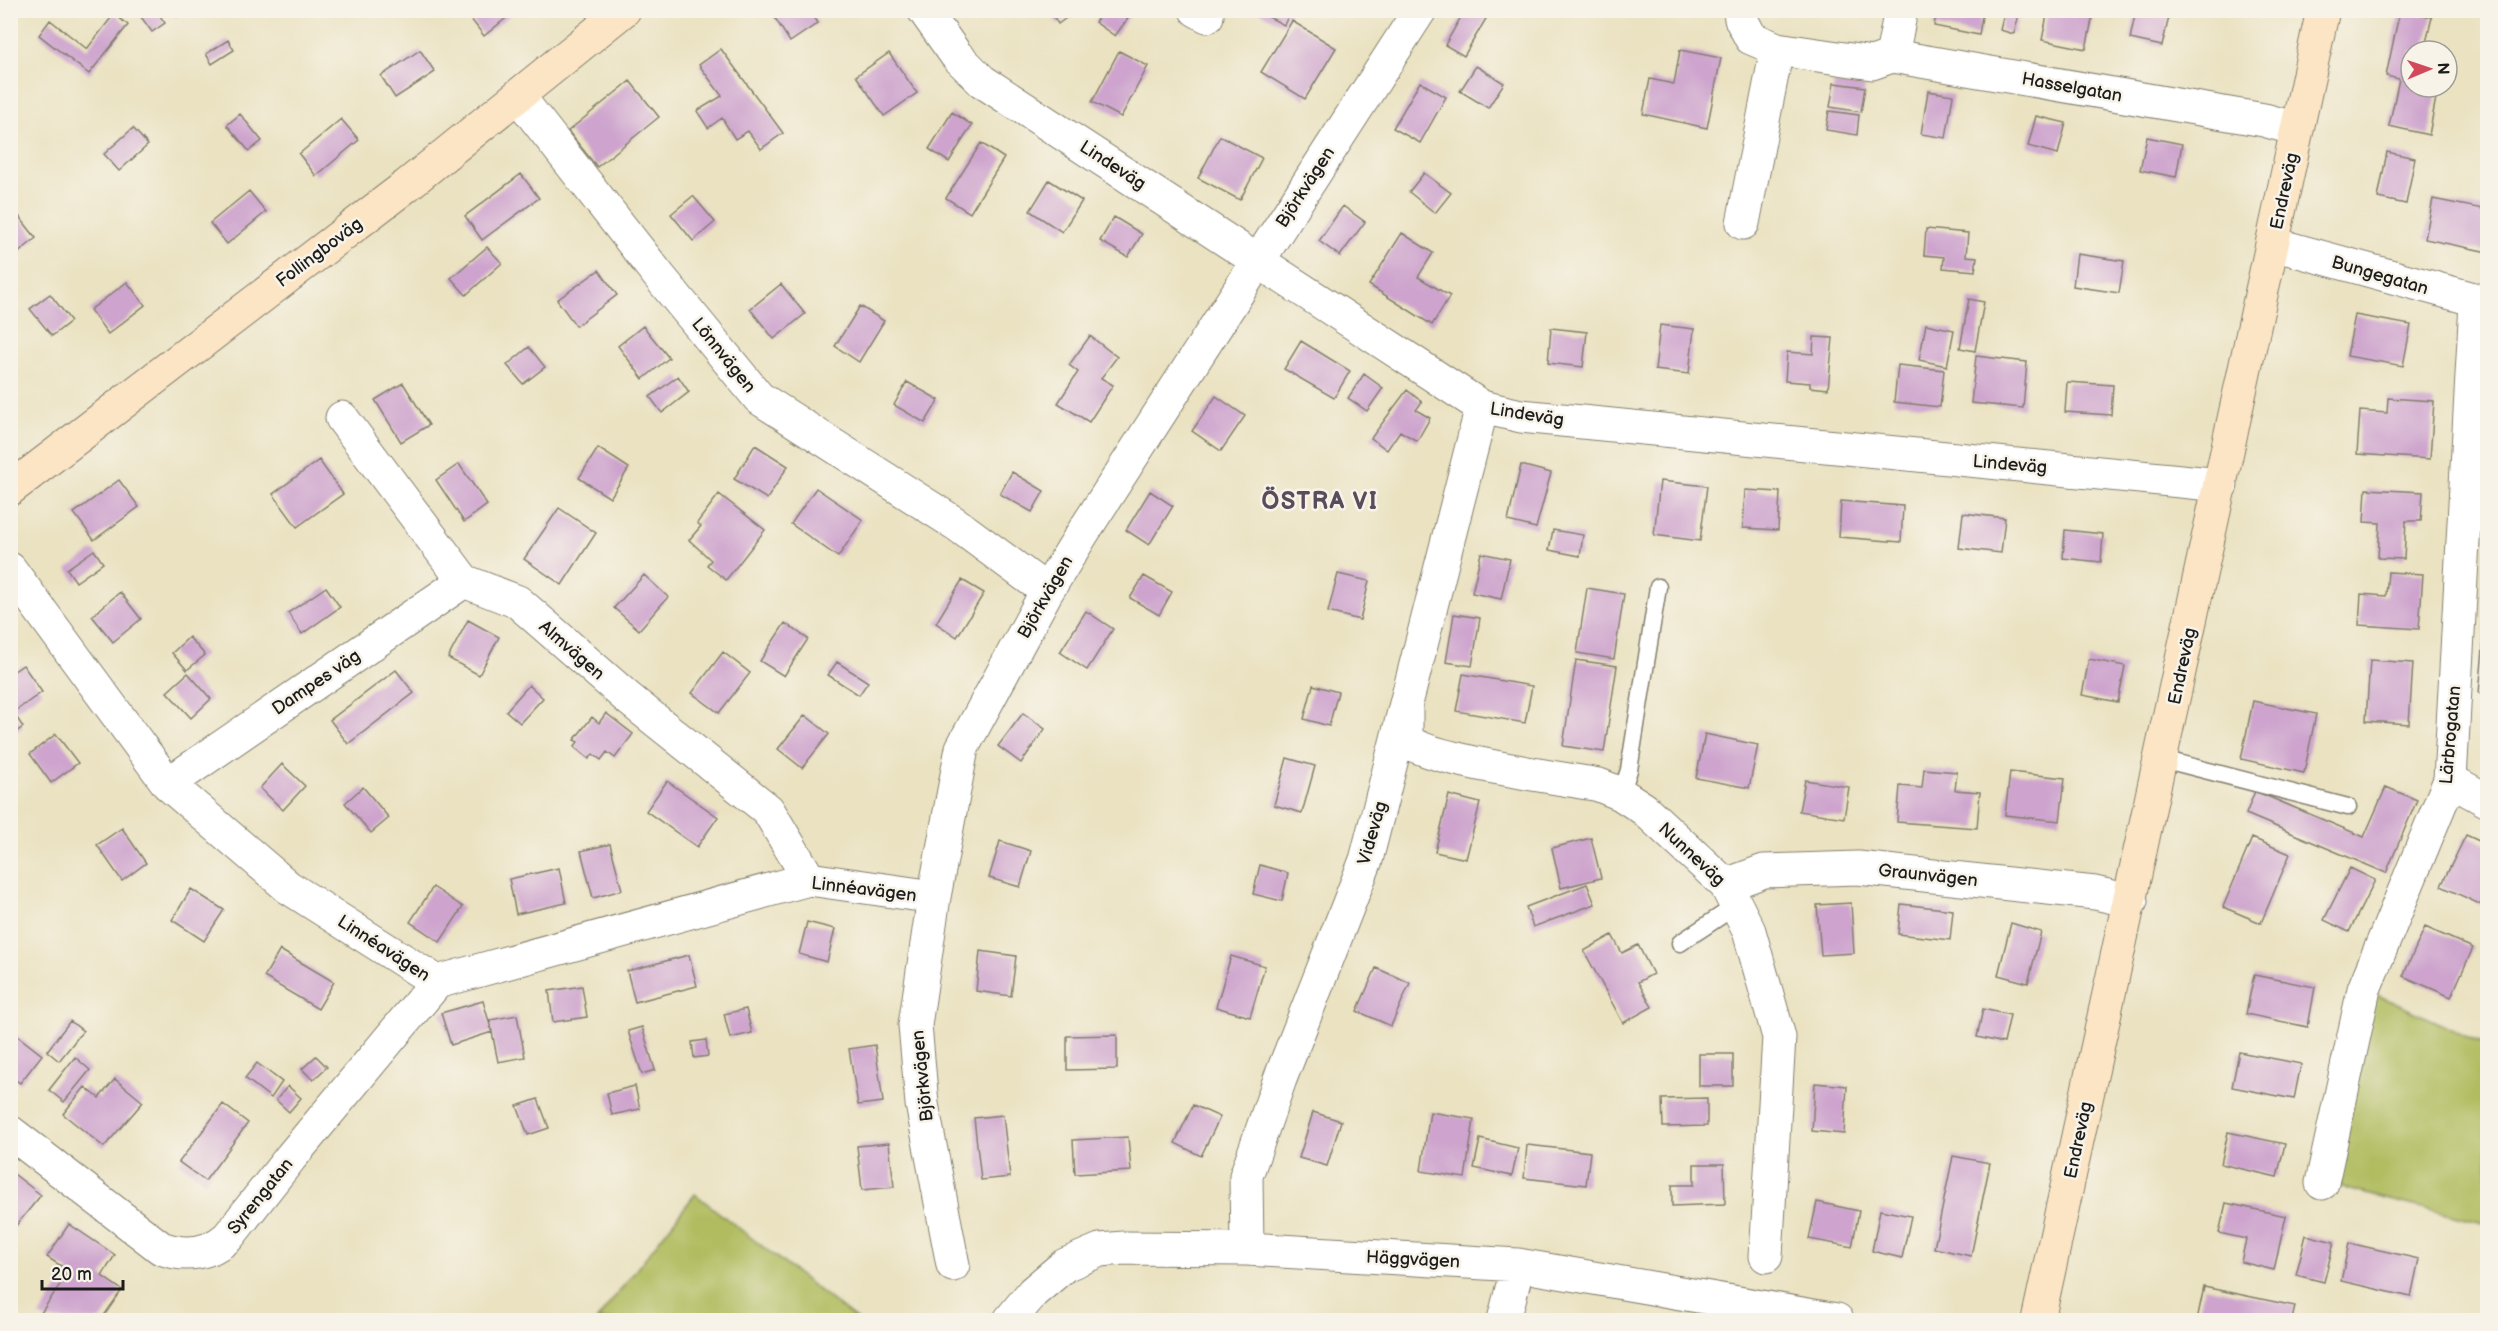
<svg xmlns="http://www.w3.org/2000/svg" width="2498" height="1331" viewBox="0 0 2498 1331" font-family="'Balsamiq Sans',sans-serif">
  <rect width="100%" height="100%" fill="#f7f3e8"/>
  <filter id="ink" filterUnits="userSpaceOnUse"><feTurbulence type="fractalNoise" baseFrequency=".0167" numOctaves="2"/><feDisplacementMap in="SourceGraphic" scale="12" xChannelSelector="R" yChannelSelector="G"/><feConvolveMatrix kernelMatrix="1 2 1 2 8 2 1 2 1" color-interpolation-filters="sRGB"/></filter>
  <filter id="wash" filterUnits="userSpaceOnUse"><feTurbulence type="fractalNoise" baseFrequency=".008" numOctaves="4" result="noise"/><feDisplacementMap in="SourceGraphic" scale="24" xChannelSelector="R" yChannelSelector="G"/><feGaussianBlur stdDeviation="1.35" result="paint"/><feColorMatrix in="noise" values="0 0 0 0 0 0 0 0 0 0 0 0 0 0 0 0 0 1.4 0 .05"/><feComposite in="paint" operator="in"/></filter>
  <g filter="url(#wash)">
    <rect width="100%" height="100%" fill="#eae2c1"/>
    <path fill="#b0bc5e" stroke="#666c3d" stroke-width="1.5" d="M 2364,989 L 2487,1045 L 2487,1224 L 2322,1183 Z
      M 695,1194 L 857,1320 L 597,1320 Z"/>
    <g id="blocks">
      <path fill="#cea4ce" d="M 136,10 L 156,10 L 165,23 L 152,32 Z
        M 170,10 L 183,10 L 177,17 Z
        M 464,10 L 516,10 L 484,36 Z
        M 770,10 L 810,10 L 818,23 L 790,42 Z
        M 1049,10 L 1077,10 L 1058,24 Z
        M 1104,10 L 1134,10 L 1115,36 L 1095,22 Z
        M 1260,10 L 1291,10 L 1284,25 L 1259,12 Z
        M 1465,10 L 1476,10 L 1487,17 L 1464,56 L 1445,45 Z
        M 1937,10 L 1983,10 L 1979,35 L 1934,26 Z
        M 2005,10 L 2020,10 L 2014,34 L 2000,30 Z
        M 2048,10 L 2094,10 L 2086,49 L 2042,40 Z
        M 2136,10 L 2170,13 L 2162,46 L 2130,39 Z
        M 2400,10 L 2432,17 L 2424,51 L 2411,51 L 2411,87 L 2438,87 L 2429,135 L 2389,126 L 2399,79 L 2386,76 Z
        M 114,14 L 128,25 L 89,74 L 39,35 L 50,20 L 87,49 Z
        M 1292,21 L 1336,48 L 1305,99 L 1261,72 Z
        M 228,40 L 234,50 L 212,64 L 206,54 Z
        M 721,49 L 783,133 L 761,149 L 748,131 L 735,139 L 722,118 L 708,128 L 697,111 L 722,96 L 699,65 Z
        M 420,50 L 435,72 L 395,98 L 381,76 Z
        M 1680,50 L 1721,58 L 1707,128 L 1643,114 L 1650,79 L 1674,84 Z
        M 1119,51 L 1148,66 L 1121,117 L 1092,102 Z
        M 889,53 L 917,93 L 884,116 L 856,76 Z
        M 1476,66 L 1504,83 L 1488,108 L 1460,91 Z
        M 630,81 L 659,117 L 597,167 L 568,131 Z
        M 1420,82 L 1446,97 L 1420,143 L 1393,128 Z
        M 1834,83 L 1865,87 L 1861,112 L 1830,107 Z
        M 1928,91 L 1953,95 L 1946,138 L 1921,134 Z
        M 1829,111 L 1859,115 L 1857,135 L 1826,130 Z
        M 952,112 L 972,125 L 949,162 L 929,149 Z
        M 240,114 L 262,141 L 249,151 L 227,125 Z
        M 2036,116 L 2066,123 L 2058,154 L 2028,146 Z
        M 341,119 L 359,140 L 316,176 L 299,154 Z
        M 133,128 L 148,145 L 119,171 L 104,154 Z
        M 1220,136 L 1262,158 L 1240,200 L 1198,178 Z
        M 2147,137 L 2182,144 L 2176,177 L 2140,170 Z
        M 981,143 L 1004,158 L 970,213 L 946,198 Z
        M 2387,152 L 2415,158 L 2406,204 L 2378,198 Z
        M 1424,173 L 1451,193 L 1435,213 L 1409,192 Z
        M 521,174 L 539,198 L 482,240 L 465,216 Z
        M 1049,180 L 1082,201 L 1062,232 L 1030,211 Z
        M 249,191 L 266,212 L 227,244 L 210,223 Z
        M 693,196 L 715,222 L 693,241 L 671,214 Z
        M 2433,199 L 2488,210 L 2488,252 L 2425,239 Z
        M 1343,206 L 1365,222 L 1340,256 L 1319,241 Z
        M 18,215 L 36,238 L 10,260 L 10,221 Z
        M 1114,217 L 1142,234 L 1128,257 L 1100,241 Z
        M 1926,229 L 1968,233 L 1966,256 L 1977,257 L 1975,271 L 1943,268 L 1944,257 L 1924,255 Z
        M 1402,233 L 1433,253 L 1418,277 L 1450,296 L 1432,325 L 1369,285 Z
        M 487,247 L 502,263 L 466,295 L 451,278 Z
        M 2077,254 L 2124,261 L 2119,293 L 2073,286 Z
        M 599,270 L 617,295 L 576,326 L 557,300 Z
        M 127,282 L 145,305 L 108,334 L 90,310 Z
        M 781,284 L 805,314 L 774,339 L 750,309 Z
        M 50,294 L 71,321 L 52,336 L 30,309 Z
        M 1969,299 L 1984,302 L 1975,351 L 1960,348 Z
        M 860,306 L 884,321 L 859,362 L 835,346 Z
        M 2355,315 L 2411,325 L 2403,366 L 2347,356 Z
        M 1926,324 L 1954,330 L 1947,366 L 1919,360 Z
        M 1660,325 L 1694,329 L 1689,374 L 1655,370 Z
        M 643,326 L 669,358 L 643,379 L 618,346 Z
        M 1551,328 L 1587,332 L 1583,367 L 1548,363 Z
        M 1090,336 L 1117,357 L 1101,378 L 1113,385 L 1089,422 L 1058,403 L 1078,372 L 1069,365 Z
        M 1814,337 L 1833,338 L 1828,389 L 1810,387 L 1810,383 L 1785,381 L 1787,352 L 1813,354 Z
        M 1301,341 L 1350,371 L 1334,398 L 1284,369 Z
        M 529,347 L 545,367 L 523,384 L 507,365 Z
        M 1976,356 L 2027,362 L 2023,408 L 1971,403 Z
        M 1898,365 L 1944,370 L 1940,407 L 1894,402 Z
        M 1364,374 L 1383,388 L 1367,411 L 1348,398 Z
        M 678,376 L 689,392 L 662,413 L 650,397 Z
        M 907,382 L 939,400 L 925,423 L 894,405 Z
        M 2067,382 L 2113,385 L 2111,415 L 2065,412 Z
        M 403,383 L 429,425 L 401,442 L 375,400 Z
        M 1407,390 L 1422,402 L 1416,410 L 1430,418 L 1417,441 L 1400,431 L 1387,450 L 1371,438 Z
        M 1216,396 L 1245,416 L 1221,451 L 1192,431 Z
        M 2388,398 L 2434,401 L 2430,459 L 2357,454 L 2360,411 L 2387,413 Z
        M 755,445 L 788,466 L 767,499 L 734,479 Z
        M 598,448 L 629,468 L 610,498 L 579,478 Z
        M 319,460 L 343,494 L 297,527 L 273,494 Z
        M 459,464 L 487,505 L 464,522 L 436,480 Z
        M 1521,465 L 1551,473 L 1536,528 L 1508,521 Z
        M 1012,472 L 1044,491 L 1032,512 L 1000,494 Z
        M 119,480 L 139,507 L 94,540 L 74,513 Z
        M 1660,481 L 1707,486 L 1700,541 L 1654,535 Z
        M 816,488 L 863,520 L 838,557 L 791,524 Z
        M 2366,489 L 2423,492 L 2421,521 L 2406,521 L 2404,559 L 2378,558 L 2380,523 L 2364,522 Z
        M 1745,490 L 1780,492 L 1778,530 L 1743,528 Z
        M 1150,491 L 1173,506 L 1149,545 L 1126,530 Z
        M 719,494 L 765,530 L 726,580 L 707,565 L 711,560 L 689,540 L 701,526 L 697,523 Z
        M 1841,501 L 1903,506 L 1901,542 L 1839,537 Z
        M 559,508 L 596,533 L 562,585 L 524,559 Z
        M 1963,513 L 2005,518 L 2001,553 L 1959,548 Z
        M 1553,530 L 1583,535 L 1580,556 L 1549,550 Z
        M 2065,530 L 2103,534 L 2101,562 L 2063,558 Z
        M 94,550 L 103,563 L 76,582 L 67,569 Z
        M 1481,553 L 1510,559 L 1501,599 L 1472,593 Z
        M 2486,571 L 2488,571 L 2488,598 L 2484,598 Z
        M 2388,572 L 2423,574 L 2419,629 L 2359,625 L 2361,594 L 2386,596 Z
        M 1338,574 L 1369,581 L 1360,620 L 1328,612 Z
        M 644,575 L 668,597 L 639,630 L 614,608 Z
        M 1144,576 L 1172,592 L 1159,615 L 1130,598 Z
        M 962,580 L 984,593 L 957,637 L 936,623 Z
        M 326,587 L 340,607 L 302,634 L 288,613 Z
        M 1587,588 L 1624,594 L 1614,659 L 1577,653 Z
        M 120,592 L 141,619 L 113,642 L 92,616 Z
        M 1086,611 L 1113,629 L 1087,670 L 1060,652 Z
        M 1454,614 L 1480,618 L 1472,666 L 1446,662 Z
        M 468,620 L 499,637 L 479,675 L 448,658 Z
        M 785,623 L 808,639 L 784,676 L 760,661 Z
        M 2485,627 L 2488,627 L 2488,694 L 2479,693 Z
        M 189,637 L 205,655 L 187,670 L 172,653 Z
        M 723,652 L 750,673 L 719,713 L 692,693 Z
        M 2089,659 L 2125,666 L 2118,702 L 2082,695 Z
        M 1576,660 L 1617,666 L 1604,752 L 1563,746 Z
        M 2370,660 L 2413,663 L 2409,724 L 2366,721 Z
        M 837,662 L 868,682 L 859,695 L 828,675 Z
        M 23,665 L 42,692 L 15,711 L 10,706 L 10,674 Z
        M 396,670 L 414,693 L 348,744 L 330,720 Z
        M 188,673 L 211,699 L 191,718 L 167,692 Z
        M 1463,674 L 1532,686 L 1525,723 L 1456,711 Z
        M 529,685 L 543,698 L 520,723 L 506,711 Z
        M 1313,685 L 1338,692 L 1329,726 L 1304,719 Z
        M 2253,701 L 2316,714 L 2304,773 L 2241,759 Z
        M 606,713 L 633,734 L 615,758 L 607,752 L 601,760 L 593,754 L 589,759 L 574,747 L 578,742 L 574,740 L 592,717 L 599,723 Z
        M 1023,713 L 1045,729 L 1021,763 L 998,746 Z
        M 15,715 L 23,727 L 10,736 L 10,718 Z
        M 805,715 L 829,734 L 802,768 L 778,749 Z
        M 56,734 L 78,763 L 51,783 L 30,754 Z
        M 1705,734 L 1758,745 L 1749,788 L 1696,778 Z
        M 1287,758 L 1315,766 L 1302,813 L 1274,805 Z
        M 282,764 L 305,786 L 283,810 L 260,788 Z
        M 1924,769 L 1957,772 L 1955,790 L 1980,792 L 1977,828 L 1897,822 L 1900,786 L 1922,788 Z
        M 2010,772 L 2065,778 L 2060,821 L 2005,815 Z
        M 1805,780 L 1849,787 L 1844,818 L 1799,811 Z
        M 667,781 L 718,817 L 697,847 L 646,811 Z
        M 363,787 L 389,818 L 371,833 L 345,803 Z
        M 2386,787 L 2417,800 L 2386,873 L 2246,814 L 2255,791 L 2364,837 Z
        M 1449,795 L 1480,803 L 1466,859 L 1435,852 Z
        M 122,828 L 146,863 L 122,881 L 97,845 Z
        M 2466,835 L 2488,845 L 2488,908 L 2441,886 Z
        M 1591,838 L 1601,878 L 1561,888 L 1552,848 Z
        M 2252,838 L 2290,854 L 2261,923 L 2223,907 Z
        M 1000,841 L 1031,851 L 1020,887 L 989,878 Z
        M 610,844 L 622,890 L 593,898 L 581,851 Z
        M 1260,865 L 1288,873 L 1282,901 L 1253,894 Z
        M 559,868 L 566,903 L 516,914 L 509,879 Z
        M 2350,868 L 2375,880 L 2349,932 L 2324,920 Z
        M 1587,884 L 1595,904 L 1533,927 L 1526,907 Z
        M 433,887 L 463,907 L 440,942 L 410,922 Z
        M 191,889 L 224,910 L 204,941 L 172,920 Z
        M 1851,903 L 1854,953 L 1821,955 L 1817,905 Z
        M 1901,904 L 1953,910 L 1950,940 L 1898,934 Z
        M 807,922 L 835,929 L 827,962 L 799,954 Z
        M 2011,923 L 2041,932 L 2028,983 L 1998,975 Z
        M 2425,927 L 2473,948 L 2451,997 L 2403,976 Z
        M 1612,935 L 1622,953 L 1638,945 L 1653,974 L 1638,982 L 1652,1007 L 1623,1023 L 1584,951 Z
        M 280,950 L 334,982 L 318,1009 L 264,977 Z
        M 980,951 L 1016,956 L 1011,996 L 976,991 Z
        M 689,955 L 697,986 L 635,1002 L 627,971 Z
        M 1231,956 L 1265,966 L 1250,1017 L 1216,1007 Z
        M 1376,968 L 1410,983 L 1391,1026 L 1357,1011 Z
        M 2254,975 L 2315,987 L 2308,1027 L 2246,1014 Z
        M 582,986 L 587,1017 L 553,1022 L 549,991 Z
        M 483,1001 L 492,1032 L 490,1020 L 517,1015 L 525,1057 L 498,1062 L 492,1032 L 451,1045 L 441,1013 Z
        M 746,1009 L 752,1033 L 730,1038 L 724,1014 Z
        M 1983,1009 L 2010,1015 L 2004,1043 L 1977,1037 Z
        M 70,1021 L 83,1031 L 59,1061 L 47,1051 Z
        M 642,1027 L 655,1070 L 642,1074 L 628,1031 Z
        M 10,1030 L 42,1055 L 20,1083 L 10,1076 Z
        M 1117,1035 L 1117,1069 L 1067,1070 L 1067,1036 Z
        M 706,1040 L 708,1056 L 694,1058 L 692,1042 Z
        M 875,1045 L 883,1102 L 858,1105 L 849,1049 Z
        M 2239,1052 L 2301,1064 L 2294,1099 L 2232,1087 Z
        M 1699,1054 L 1733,1054 L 1733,1086 L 1699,1086 Z
        M 316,1056 L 327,1067 L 313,1080 L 302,1069 Z
        M 75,1057 L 90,1070 L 64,1102 L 49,1090 Z
        M 257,1063 L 282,1082 L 271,1098 L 245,1078 Z
        M 115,1079 L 143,1102 L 104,1147 L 63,1114 L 85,1087 L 99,1098 Z
        M 1815,1083 L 1847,1086 L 1844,1134 L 1812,1131 Z
        M 288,1086 L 301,1098 L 289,1112 L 276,1100 Z
        M 635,1086 L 640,1109 L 612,1115 L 607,1093 Z
        M 1707,1098 L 1707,1126 L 1663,1127 L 1662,1099 Z
        M 538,1099 L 549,1128 L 528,1135 L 517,1106 Z
        M 223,1104 L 248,1123 L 205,1181 L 179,1162 Z
        M 1193,1105 L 1220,1117 L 1201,1156 L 1175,1143 Z
        M 1313,1112 L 1341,1121 L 1327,1166 L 1299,1158 Z
        M 1430,1112 L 1474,1119 L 1465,1178 L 1421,1171 Z
        M 1003,1115 L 1010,1177 L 981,1180 L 974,1118 Z
        M 2228,1132 L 2285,1144 L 2277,1177 L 2221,1164 Z
        M 1128,1137 L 1131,1171 L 1075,1174 L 1073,1140 Z
        M 1480,1139 L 1518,1148 L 1512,1176 L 1474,1168 Z
        M 889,1143 L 894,1187 L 862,1190 L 857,1146 Z
        M 1527,1145 L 1590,1152 L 1586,1185 L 1524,1178 Z
        M 1953,1156 L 1990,1163 L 1971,1256 L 1934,1248 Z
        M 1694,1164 L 1724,1164 L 1725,1204 L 1672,1206 L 1672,1185 L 1694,1185 Z
        M 10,1171 L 41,1195 L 10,1233 Z
        M 1817,1202 L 1859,1211 L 1852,1247 L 1809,1239 Z
        M 2226,1203 L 2286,1216 L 2274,1270 L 2241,1262 L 2246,1239 L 2219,1233 Z
        M 1880,1210 L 1911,1216 L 1902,1258 L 1872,1251 Z
        M 69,1224 L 115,1255 L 102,1276 L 122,1290 L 101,1320 L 46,1320 L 39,1316 L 69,1271 L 47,1257 Z
        M 2306,1235 L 2334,1242 L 2324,1282 L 2296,1275 Z
        M 2349,1243 L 2419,1259 L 2411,1297 L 2341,1281 Z
        M 2204,1287 L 2295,1306 L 2292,1320 L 2197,1320 Z"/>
    </g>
  </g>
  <g filter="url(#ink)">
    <use href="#blocks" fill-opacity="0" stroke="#837f6e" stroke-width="1.5"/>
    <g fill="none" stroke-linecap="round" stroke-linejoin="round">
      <defs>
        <path id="service" d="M 2162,759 L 2348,807
          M 1621,794 L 1629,770 L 1658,587
          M 1680,943 L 1737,905"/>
        <path id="minor" d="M 924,10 L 956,55 L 982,81 L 1482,407 L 1521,416 L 2221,485
          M 1196,10 L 1207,16
          M 1740,10 L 1741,19 L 1751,38 L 1777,49 L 1872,63 L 1892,56 L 2264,120 L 2297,129
          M 1892,56 L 1901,10
          M 518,96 L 659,276 L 759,398 L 956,524 L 1047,591
          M 1743,223 L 1777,49
          M 2273,244 L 2488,303
          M 342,418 L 464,581 L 518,602 L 629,699 L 768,810 L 809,879
          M 10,569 L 168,784 L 288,887 L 437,982 L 809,879 L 934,897
          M 1406,710 L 1406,740 C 1430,761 1561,778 1599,785 L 1621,794 L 1644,809 L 1726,885 L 1749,931 L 1779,1037 L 1766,1256
          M 2450,780 L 2488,801
          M 168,784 L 464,581
          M 1726,885 L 1764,871 L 1858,868 L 2095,893 L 2131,901
          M 10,1132 L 161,1248 C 185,1257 209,1254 228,1237 L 291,1157 L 437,982
          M 2322,1183 L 2364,989 L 2450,780 L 2476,302
          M 1247,1249 L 1246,1176 L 1280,1079 L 1366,860 L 1482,407
          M 953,1265 L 922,1104 L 915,1025 L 934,897 L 962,748 L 1047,591 L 1082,534 L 1420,10
          M 1010,1320 L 1033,1292 L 1065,1265 L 1100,1250 L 1124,1248 L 1247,1249 L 1518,1265 L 1837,1320
          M 1504,1320 L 1518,1265"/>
        <path id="secondary" d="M 10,489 L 406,186 L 624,10
          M 2038,1320 L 2323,10"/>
      </defs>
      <use href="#service" stroke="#837f6e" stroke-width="19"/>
      <use href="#minor" stroke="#837f6e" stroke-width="35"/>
      <use href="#secondary" stroke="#837f6e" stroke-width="35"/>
      <use href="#service" stroke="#fff" stroke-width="16"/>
      <use href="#minor" stroke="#fff" stroke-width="33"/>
      <use href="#secondary" stroke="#fce5c4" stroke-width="33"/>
    </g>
  </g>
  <g text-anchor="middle" stroke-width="5" stroke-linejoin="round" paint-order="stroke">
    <g font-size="18" fill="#1c1c1c" stroke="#f7f3e8">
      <text transform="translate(2072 87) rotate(10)" y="6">Hasselgatan</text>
      <text transform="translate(1113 165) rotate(33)" y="6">Lindeväg</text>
      <text transform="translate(1305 187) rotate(-57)" y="6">Björkvägen</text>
      <text transform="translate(2284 191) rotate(-78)" y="6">Endreväg</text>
      <text transform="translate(319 252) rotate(-37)" y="6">Follingboväg</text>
      <text transform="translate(2380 275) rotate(16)" y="6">Bungegatan</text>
      <text transform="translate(724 355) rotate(51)" y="6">Lönnvägen</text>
      <text transform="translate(1527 414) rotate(9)" y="6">Lindeväg</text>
      <text transform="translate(2010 464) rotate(5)" y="6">Lindeväg</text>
      <text transform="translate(1045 597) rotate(-60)" y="6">Björkvägen</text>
      <text transform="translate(572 650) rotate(41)" y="6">Almvägen</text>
      <text transform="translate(2182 666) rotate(-78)" y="6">Endreväg</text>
      <text transform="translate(316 682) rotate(-34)" y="6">Dampes väg</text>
      <text transform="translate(2450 735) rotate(-85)" y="6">Lärbrogatan</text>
      <text transform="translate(1372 833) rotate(-74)" y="6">Videväg</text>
      <text transform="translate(1692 854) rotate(43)" y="6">Nunneväg</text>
      <text transform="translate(1928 875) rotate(6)" y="6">Graunvägen</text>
      <text transform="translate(864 889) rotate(7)" y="6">Linnéavägen</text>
      <text transform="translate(384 948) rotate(33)" y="6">Linnéavägen</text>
      <text transform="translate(922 1076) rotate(-96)" y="6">Björkvägen</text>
      <text transform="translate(2078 1140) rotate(-78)" y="6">Endreväg</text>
      <text transform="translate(260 1196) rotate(-51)" y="6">Syrengatan</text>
      <text transform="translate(1413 1259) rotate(3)" y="6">Häggvägen</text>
    </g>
    <g font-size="24" font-weight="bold" letter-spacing="1.5" fill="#5a4c5a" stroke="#f7f3e8">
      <text x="1320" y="509">ÖSTRA VI</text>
    </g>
  </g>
  <rect width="2498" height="1331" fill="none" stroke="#f7f3e8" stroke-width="36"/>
  <g transform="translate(2429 69) rotate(88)"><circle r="28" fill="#f7f3e8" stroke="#9f9d96" stroke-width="1.5"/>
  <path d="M0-4.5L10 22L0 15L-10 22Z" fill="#d1495b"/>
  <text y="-9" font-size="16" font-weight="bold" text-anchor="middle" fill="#1c1c1c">N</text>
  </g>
  <path d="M42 1280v9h81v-9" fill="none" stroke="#1c1c1c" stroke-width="3"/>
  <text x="51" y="1280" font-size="18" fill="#1c1c1c" stroke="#f7f3e8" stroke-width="4.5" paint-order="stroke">20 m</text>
</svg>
